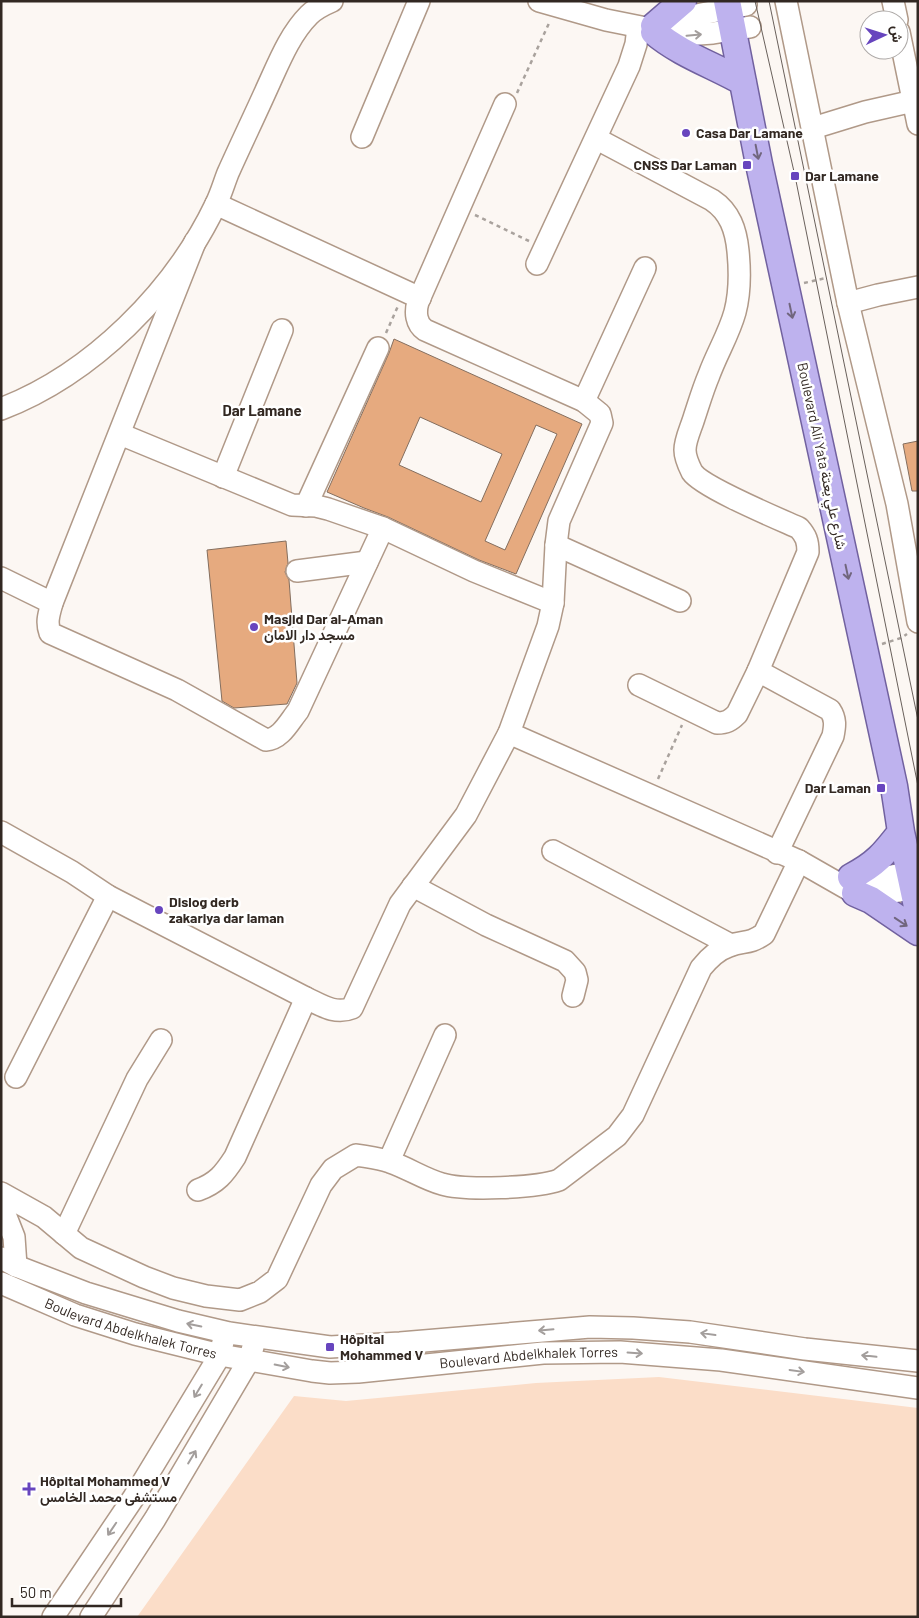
<svg xmlns="http://www.w3.org/2000/svg" width="919" height="1618" viewBox="0 0 919 1618" font-family="Barlow,Vazirmatn,sans-serif">
  <rect width="100%" height="100%" fill="#fcf7f3"/>
  <path fill="#fbddc8" d="M 659,1377 L 918,1408 L 918,1617 L 137,1617 L 294,1396 L 346,1401 L 536,1383 Z"/>
  <path fill="#e6aa7f" stroke="#846e5e" fill-rule="evenodd" d="M 394,339 L 582,424 L 516,574 L 479,560 L 388,517 L 364,508 L 327,492 L 389,353 ZM 420,417 L 502,454 L 481,502 L 399,465 ZM 536,425 L 557,434 L 505,550 L 485,541 Z
    M 918,441 L 918,491 L 912,491 L 903,444 Z
    M 286,541 L 288,563 L 285,572 L 289,580 L 297,683 L 287,704 L 234,708 L 222,701 L 207,550 Z"/>
  <g fill="none" stroke-linecap="round" stroke-linejoin="round">
    <defs>
      <g id="minor">
        <path d="M 539,1 L 606,20 L 646,28 L 663,35 L 670,36 L 713,33 L 750,27"/>
        <path d="M 786,1 L 848,303 L 897,504 L 918,622"/>
        <path d="M 893,1 L 897,20"/>
        <path d="M 656,25 L 687,17 L 746,5"/>
        <path d="M 899,32 L 918,124"/>
        <path d="M 813,128 L 865,112 L 918,100"/>
        <path d="M 362,137 L 419,1"/>
        <path d="M 597,139 L 712,200 C 730,212 736,230 738,251 C 740,271 740,293 735,312 C 729,334 717,353 709,375 C 703,389 699,403 694,418 C 691,428 685,440 685,450 C 685,457 689,466 692,472 C 702,487 779,519 799,528 C 806,536 808,541 808,552 L 758,671 L 737,714 C 730,721 726,723 717,723 L 639,685"/>
        <path d="M 216,204 L 420,298"/>
        <path d="M 195,242 L 52,603 C 49,614 46,622 50,633 L 177,690 L 266,740 C 281,739 289,722 298,711 L 383,528"/>
        <path d="M 537,264 L 629,66 L 636,44 L 638,27"/>
        <path d="M 848,303 L 878,295 L 918,287"/>
        <path d="M 584,401 L 645,268"/>
        <path d="M 1,409 C 92,374 174,292 216,204 C 221,194 224,183 228,173 C 241,144 255,115 268,86 C 279,62 290,34 309,15 C 315,9 325,4 332,1"/>
        <path d="M 120,434 L 292,505 L 316,506 L 328,509 L 383,528 L 474,571 L 553,603"/>
        <path d="M 223,477 L 282,330"/>
        <path d="M 306,506 L 378,348"/>
        <path d="M 556,545 L 680,601"/>
        <path d="M 297,571 L 367,562"/>
        <path d="M 1,578 L 52,603"/>
        <path d="M 758,671 L 830,710 C 836,719 835,726 833,736 L 777,853"/>
        <path d="M 509,733 L 799,861 L 855,893 L 887,893 L 918,888"/>
        <path d="M 1,832 L 72,872 L 108,896 L 306,998 C 321,1005 335,1015 352,1008 L 400,904 L 466,815 L 509,733 L 548,626 L 553,603 L 556,545 L 559,521 L 602,423 L 600,414 L 584,401 L 425,330 C 416,324 415,312 418,302 L 505,104"/>
        <path d="M 553,851 L 731,945"/>
        <path d="M 848,878 L 881,878 L 918,871"/>
        <path d="M 413,886 L 486,925 L 565,961 L 575,972 L 577,980 L 573,996"/>
        <path d="M 16,1077 L 108,896"/>
        <path d="M 389,1161 L 445,1035"/>
        <path d="M 198,1190 C 217,1183 224,1174 235,1157 L 306,998"/>
        <path d="M 1,1193 L 44,1217 L 81,1248 L 144,1277 L 173,1288 L 206,1296 L 240,1300 L 260,1292 L 277,1279 L 321,1185 L 333,1169 L 356,1155 C 367,1157 379,1158 390,1162 C 408,1168 424,1179 442,1184 C 465,1191 537,1188 559,1180 L 617,1136 L 633,1115 L 701,968 C 709,958 717,950 729,946 C 744,940 748,945 764,934 L 799,861"/>
        <path d="M 1,1204 L 14,1237 L 16,1266"/>
        <path d="M 64,1234 L 137,1079 L 161,1040"/>
        <path d="M 1,1258 L 16,1266 L 86,1293 L 178,1321 L 229,1333 L 330,1347 L 400,1343 L 590,1327 L 633,1328 L 690,1332 L 805,1349 L 918,1361"/>
        <path id="s1" d="M 1,1283 L 75,1315 L 135,1334 L 220,1355 L 312,1371 L 330,1373 L 358,1372 L 543,1353 L 620,1352 L 721,1360 L 918,1388"/>
        <path d="M 53,1617 L 134,1497 L 220,1355 L 223,1342"/>
        <path d="M 91,1617 L 155,1519 L 249,1360 L 253,1347"/>
      </g>
      <path id="major" d="M 727,1 L 759,164 L 894,786 L 901,832 L 918,911
        M 654,26 L 683,1
        M 654,32 C 680,54 713,65 743,82
        M 851,877 C 876,864 884,854 901,832
        M 855,893 L 871,900 L 918,932"/>
    </defs>
    <use href="#minor" stroke="#b09988" stroke-width="24"/>
    <use href="#major" stroke="#71619f" stroke-width="29"/>
    <path stroke="#a9a29d" stroke-width="2.5" stroke-dasharray="4 4" stroke-linecap="butt" d="M 517,93 L 550,21
      M 475,215 L 529,241
      M 804,283 L 826,278
      M 386,333 L 398,306
      M 882,644 L 901,638 L 907,634
      M 658,779 L 682,725"/>
    <use href="#minor" stroke="#fff" stroke-width="21"/>
    <use href="#major" stroke="#beb2ee" stroke-width="26"/>
    <path stroke="#69605b" stroke-width="1" d="M 755,1 L 795,176 L 918,786
      M 769,1 L 918,720"/>
  </g>
  <defs><path id="oneway-shaft" d="M-6 0H5M1.5-3L5.5 0L1.5 3" fill="none" stroke-width="1.6" stroke-linecap="round" stroke-linejoin="round" transform="scale(1.25)"/></defs>
  <g stroke="#a39e9c">
    <use href="#oneway-shaft" transform="translate(694 35) rotate(-5)"/>
    <use href="#oneway-shaft" transform="translate(194 1325) rotate(-168)"/>
    <use href="#oneway-shaft" transform="translate(546 1330) rotate(175)"/>
    <use href="#oneway-shaft" transform="translate(708 1334) rotate(-172)"/>
    <use href="#oneway-shaft" transform="translate(635 1353) rotate(4)"/>
    <use href="#oneway-shaft" transform="translate(869 1356) rotate(-174)"/>
    <use href="#oneway-shaft" transform="translate(282 1366) rotate(11)"/>
    <use href="#oneway-shaft" transform="translate(797 1371) rotate(8)"/>
    <use href="#oneway-shaft" transform="translate(198 1391) rotate(121)"/>
    <use href="#oneway-shaft" transform="translate(192 1457) rotate(-59)"/>
    <use href="#oneway-shaft" transform="translate(112 1529) rotate(124)"/>
  </g>
  <g stroke="#71667e">
    <use href="#oneway-shaft" transform="translate(757 152) rotate(79)"/>
    <use href="#oneway-shaft" transform="translate(791 311) rotate(78)"/>
    <use href="#oneway-shaft" transform="translate(847 572) rotate(78)"/>
    <use href="#oneway-shaft" transform="translate(901 922) rotate(34)"/>
  </g>
  <g fill="#6745be" stroke="#fff" stroke-width="2">
    <circle cx="686" cy="133" r="5"/>
    <rect x="742" y="160" width="10" height="10" rx="2.5"/>
    <rect x="790" y="171" width="10" height="10" rx="2.5"/>
    <circle cx="254" cy="627" r="5"/>
    <rect x="876" y="783" width="10" height="10" rx="2.5"/>
    <circle cx="159" cy="910" r="5"/>
    <rect x="325" y="1342" width="10" height="10" rx="2.5"/>
    <path d="M26.5 1481.5h5v5h5v5h-5v5h-5v-5h-5v-5h5z"/>
  </g>
  <g text-anchor="middle" stroke-width="5" stroke-linejoin="round" paint-order="stroke">
    <g font-size="14" font-weight="bold" fill="#322822" stroke="#fff" text-anchor="start">
      <text x="696" y="138">Casa Dar Lamane</text>
      <text x="737" y="170" text-anchor="end">CNSS Dar Laman</text>
      <text x="805" y="181">Dar Lamane</text>
      <text x="264" y="624">Masjid Dar al-Aman<tspan x="264" dy="16">مسجد دار الامان</tspan></text>
      <text x="871" y="793" text-anchor="end">Dar Laman</text>
      <text x="169" y="907">Dislog derb<tspan x="169" dy="16">zakariya dar laman</tspan></text>
      <text x="340" y="1344">Hôpital<tspan x="340" dy="16">Mohammed V</tspan></text>
      <text x="40" y="1486">Hôpital Mohammed V<tspan x="40" dy="16">مستشفى محمد الخامس</tspan></text>
    </g>
    <g font-size="14" fill="#322822" stroke="#fff">
      <text transform="translate(822 456) rotate(78)" y="5">Boulevard Ali Yata شارع علي يعتة</text>
      <text dy="5" stroke="none"><textPath href="#s1" startOffset="138">Boulevard Abdelkhalek Torres</textPath></text>
      <text dy="5" stroke="none"><textPath href="#s1" startOffset="542">Boulevard Abdelkhalek Torres</textPath></text>
    </g>
    <g font-size="15" font-weight="bold" fill="#322822" stroke="#fff">
      <text x="262" y="416">Dar Lamane</text>
    </g>
  </g>
  <rect width="919" height="1618" fill="none" stroke="#322822" stroke-width="5"/>
  <g transform="translate(884 35) rotate(86)"><circle r="24" fill="#ffffff" stroke="#ada9a7"/>
  <path d="M0-4L9 19L0 12L-9 19Z" fill="#6745be"/>
  <text y="-8" font-size="14" font-weight="bold" text-anchor="middle" fill="#322822">ش</text>
  </g>
  <path d="M12 1598v8h109v-8" fill="none" stroke="#322822" stroke-width="2.5"/>
  <text x="20" y="1598" font-size="15" fill="#322822" stroke="#ffffff" stroke-width="4" paint-order="stroke">50 m</text>
</svg>
